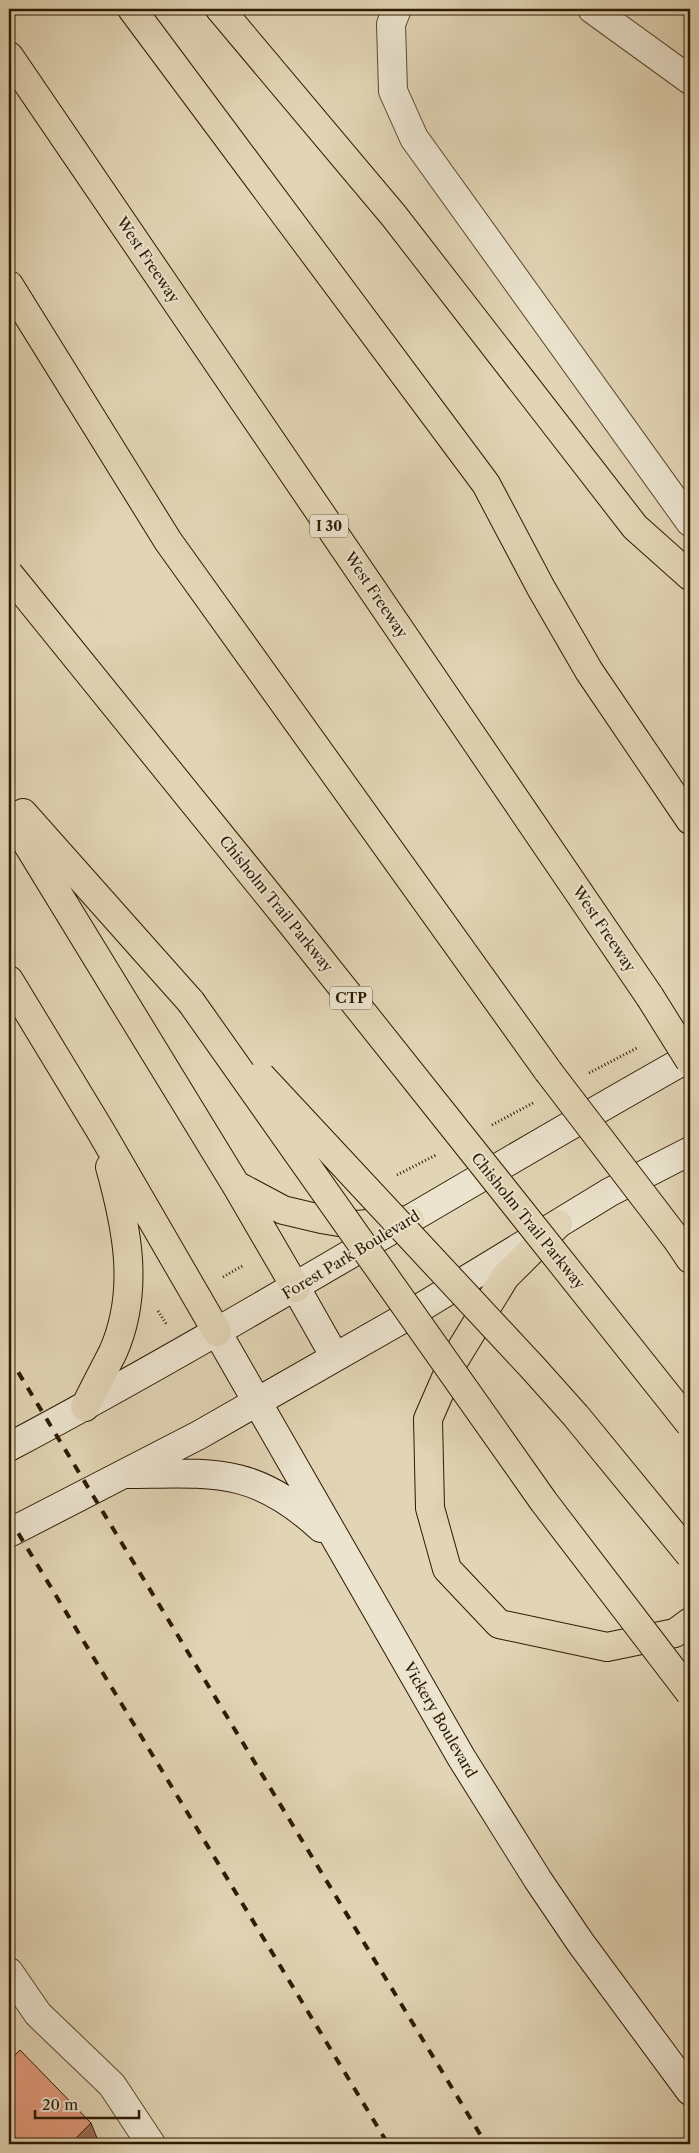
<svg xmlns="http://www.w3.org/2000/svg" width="699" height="2153" viewBox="0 0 699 2153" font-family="'Libre Caslon Text',serif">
  <rect width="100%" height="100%" fill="#e2d5b5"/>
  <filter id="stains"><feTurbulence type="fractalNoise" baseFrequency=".004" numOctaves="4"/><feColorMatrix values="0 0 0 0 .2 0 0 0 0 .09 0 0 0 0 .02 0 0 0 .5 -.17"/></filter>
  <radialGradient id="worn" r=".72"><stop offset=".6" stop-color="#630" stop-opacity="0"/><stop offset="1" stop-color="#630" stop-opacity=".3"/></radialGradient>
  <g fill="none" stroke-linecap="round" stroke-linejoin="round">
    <defs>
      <path id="minor" d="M 9,1972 L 38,2014 L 112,2085 L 151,2144"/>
      <path id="tertiary" d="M 397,9 L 391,24 L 393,91 L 414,138 L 690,522
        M 592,9 L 690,80"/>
      <path id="secondary" d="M 296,1288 L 335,1357
        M 217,1332 L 461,1757 L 538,1880 L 580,1942 L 690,2091
        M 9,1447 C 240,1324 462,1185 690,1057
        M 130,1474 C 214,1473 255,1467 321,1528
        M 9,1533 L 199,1435 L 397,1322 L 610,1192 L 690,1151"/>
      <path id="motorway" d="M 132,9 L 486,484 L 541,588 L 589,671 L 690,820
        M 220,9 L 394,216 L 635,527 L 690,576
        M 9,56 L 650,997
        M 9,285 L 168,541 L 548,1071
        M 23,813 L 191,1002
        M 9,814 L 236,1185 L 296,1288
        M 9,980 L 100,1130 L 217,1332
        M 236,1185 L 283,1210 L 321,1219 L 357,1225 L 410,1220
        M 558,1224 L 505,1277 L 452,1364 L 428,1419 L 430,1508 L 447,1569 L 499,1624 L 607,1647 L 675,1633 L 690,1622
        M 678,1241 L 690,1259
        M 85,1407 C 94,1388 104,1370 113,1352 C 140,1291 127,1228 110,1167"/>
    </defs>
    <use href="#minor" stroke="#5a492d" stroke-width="30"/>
    <use href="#tertiary" stroke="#5a492d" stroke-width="30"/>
    <use href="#secondary" stroke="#2d1a00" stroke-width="30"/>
    <use href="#motorway" stroke="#2d1a00" stroke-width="30"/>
    <path stroke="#2d1a00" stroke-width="3" stroke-dasharray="1 2.5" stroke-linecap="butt" d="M 589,1073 L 637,1048
      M 492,1125 L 533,1103
      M 397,1175 L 436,1155
      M 223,1277 L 244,1265
      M 158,1311 L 167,1325"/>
    <use href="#minor" stroke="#ece4cf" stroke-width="28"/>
    <use href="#tertiary" stroke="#ece4cf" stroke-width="28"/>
    <use href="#secondary" stroke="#ece4cf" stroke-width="28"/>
    <use href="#motorway" stroke="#e2d5b5" stroke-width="28"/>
    <path stroke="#2d1a00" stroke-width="4" stroke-dasharray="9 9" stroke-linecap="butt" d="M 9,1357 L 486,2144
      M 9,1518 L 388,2144"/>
    <defs>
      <path id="motorway-bridge" d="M 9,574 L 288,919 L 690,1424
        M 650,997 L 690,1061
        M 191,1002 L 544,1502 L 690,1693
        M 548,1071 L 678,1241
        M 261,1076 L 534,1369 L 576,1416 L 690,1555"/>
    </defs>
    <use href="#motorway-bridge" stroke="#2d1a00" stroke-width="30" stroke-linecap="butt"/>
    <use href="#motorway-bridge" stroke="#e2d5b5" stroke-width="28"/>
  </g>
  <path fill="#9f6d58" stroke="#2d1a00" d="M 91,2123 L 99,2143 L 98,2144 L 70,2144 Z"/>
  <path fill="#e39c7d" stroke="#2d1a00" d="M 20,2050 L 91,2123 L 70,2144 L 9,2144 L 9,2061 Z"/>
  <g text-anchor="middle" stroke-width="4" stroke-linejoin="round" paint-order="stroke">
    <g fill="#ece4cf" stroke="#66573e" stroke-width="1">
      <rect x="310" y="514.5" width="38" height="23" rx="4"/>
      <rect x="330" y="986.5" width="42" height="23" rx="4"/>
    </g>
    <g font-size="14" font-weight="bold" fill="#2d1a00">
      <text x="329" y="531">I 30</text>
      <text x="351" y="1003">CTP</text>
    </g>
    <g font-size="15" fill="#2d1a00" stroke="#ece4cf">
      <text transform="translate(148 260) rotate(56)" y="5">West Freeway</text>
      <text transform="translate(376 595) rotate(56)" y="5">West Freeway</text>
      <text transform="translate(276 904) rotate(51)" y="5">Chisholm Trail Parkway</text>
      <text transform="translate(604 929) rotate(56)" y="5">West Freeway</text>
      <text transform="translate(528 1221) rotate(51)" y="5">Chisholm Trail Parkway</text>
      <text transform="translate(351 1255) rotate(-31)" y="5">Forest Park Boulevard</text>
      <text transform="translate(440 1720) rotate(60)" y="5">Vickery Boulevard</text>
    </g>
  </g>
  <rect width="699" height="2153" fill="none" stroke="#e2d5b5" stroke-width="30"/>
  <rect x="10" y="10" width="679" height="2133" fill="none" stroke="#2d1a00" stroke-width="2.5"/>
  <rect x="15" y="15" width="669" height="2123" fill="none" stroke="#2d1a00"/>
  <path d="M35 2110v8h104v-8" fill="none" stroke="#2d1a00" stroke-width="2.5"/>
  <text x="42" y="2110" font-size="15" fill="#2d1a00" stroke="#ece4cf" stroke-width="4" paint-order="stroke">20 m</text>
  <rect width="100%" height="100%" filter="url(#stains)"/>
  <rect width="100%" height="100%" fill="url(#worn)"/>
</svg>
